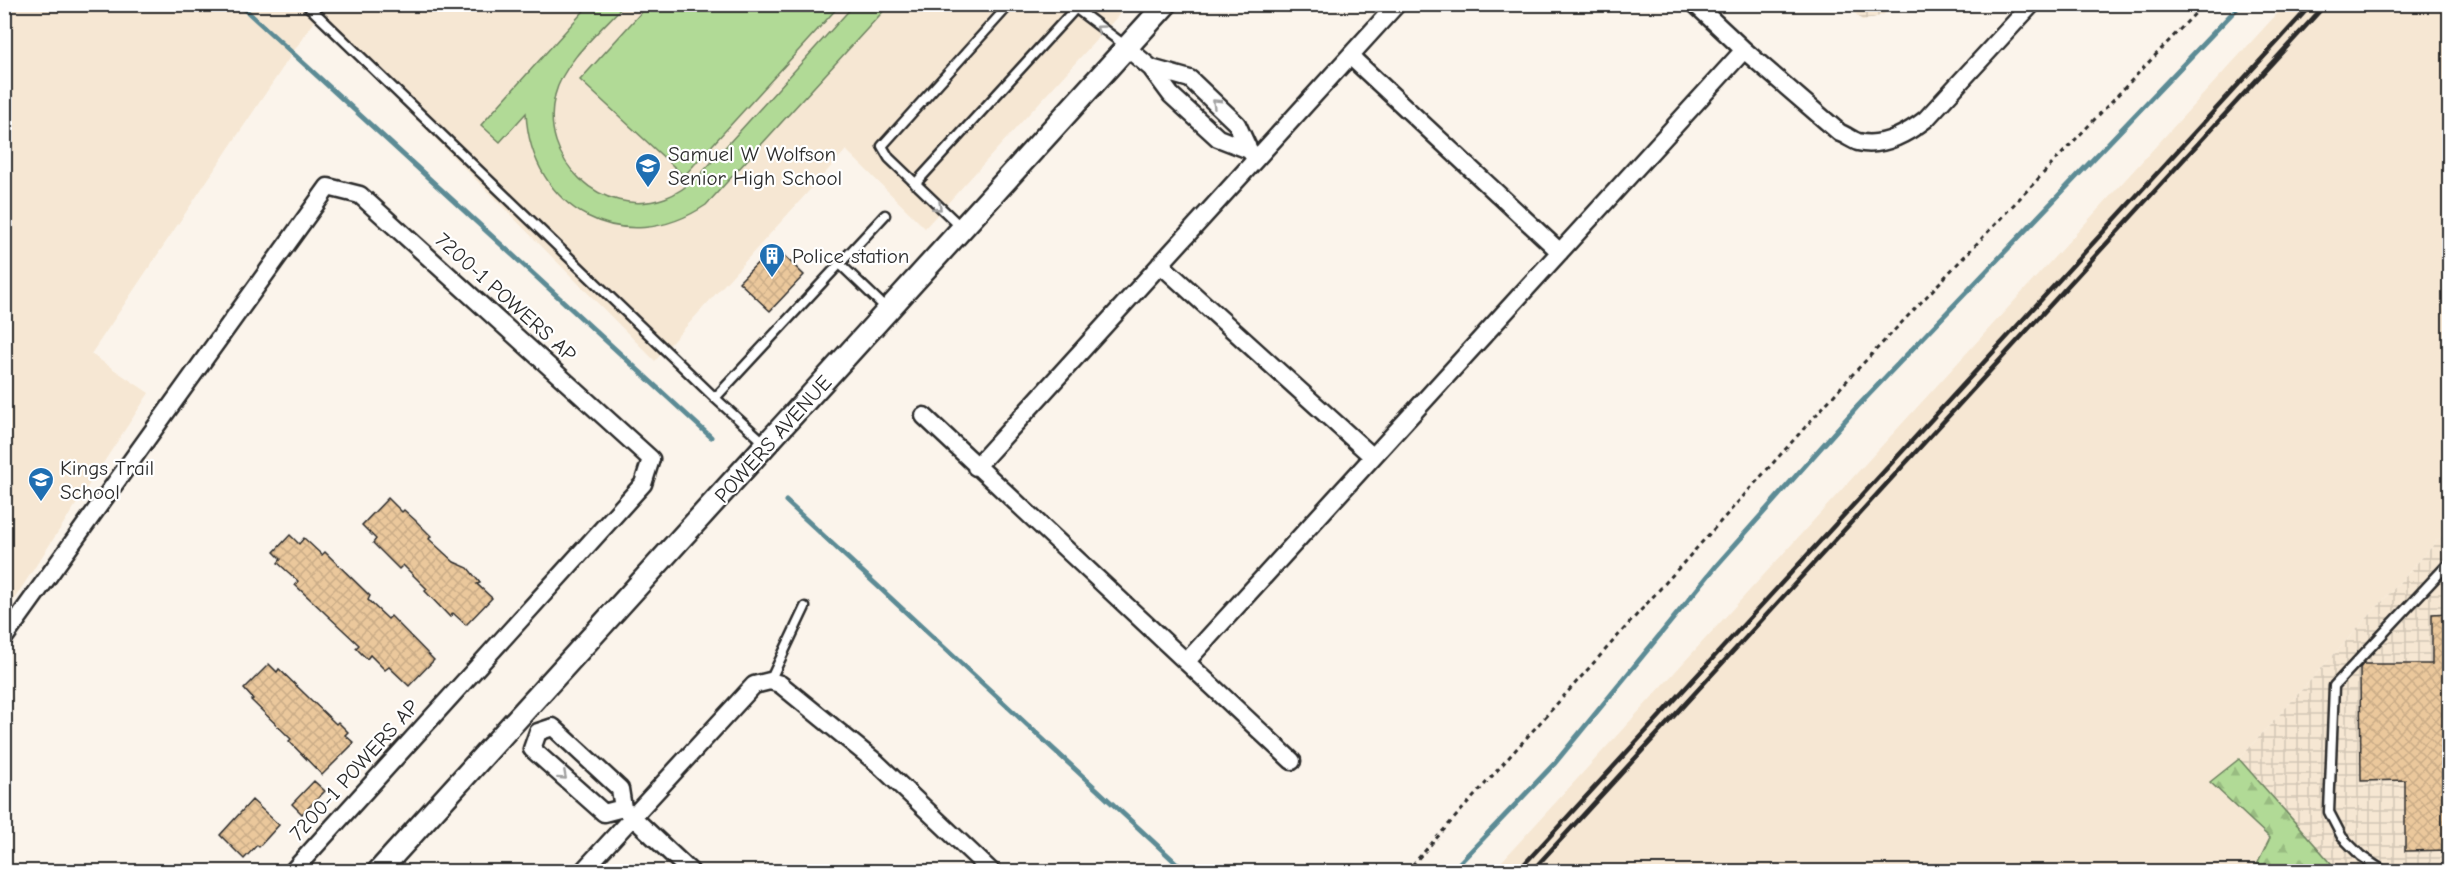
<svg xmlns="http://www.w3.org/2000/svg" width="2454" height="876" viewBox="0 0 2454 876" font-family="'Comic Neue',sans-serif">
  <defs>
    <pattern id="industrial-grid" width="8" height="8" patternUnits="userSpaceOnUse" patternTransform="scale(1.5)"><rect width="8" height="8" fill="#f6e7d3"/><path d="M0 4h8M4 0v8" fill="none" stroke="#d3c6b5"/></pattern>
    <pattern id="forest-firs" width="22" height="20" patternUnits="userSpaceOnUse" patternTransform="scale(1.5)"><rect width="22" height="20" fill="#b1da96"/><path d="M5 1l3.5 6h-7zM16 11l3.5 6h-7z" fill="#98bb81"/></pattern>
    <pattern id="building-cross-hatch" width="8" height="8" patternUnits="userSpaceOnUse" patternTransform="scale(1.5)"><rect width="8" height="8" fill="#ebc89c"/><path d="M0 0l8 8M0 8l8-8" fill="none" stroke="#caac87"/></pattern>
  </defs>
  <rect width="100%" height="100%" fill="#fbf4eb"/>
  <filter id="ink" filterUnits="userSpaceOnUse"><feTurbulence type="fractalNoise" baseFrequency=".0167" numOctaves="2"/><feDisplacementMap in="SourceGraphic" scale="12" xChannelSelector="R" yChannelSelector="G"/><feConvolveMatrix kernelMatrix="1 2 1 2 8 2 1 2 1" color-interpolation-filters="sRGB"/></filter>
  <g filter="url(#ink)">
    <path fill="#f6e7d3" d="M 5,5 L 1128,5 L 925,228 L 846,150 L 655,361 L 316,18 L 91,354 L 149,393 L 5,613 Z
      M 2285,5 L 2449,5 L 2449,528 L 2239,759 L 2210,782 L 2270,839 L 2254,871 L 1492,872 Z"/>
    <path fill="url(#industrial-grid)" d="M 1846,5 L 1893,5 L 1883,15 L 1863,21 Z
      M 2449,528 L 2449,871 L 2338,871 L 2239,759 Z"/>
    <path fill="url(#forest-firs)" stroke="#6e8260" stroke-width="1.5" d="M 2239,759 L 2338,871 L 2254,871 L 2270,838 L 2210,782 Z"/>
    <path fill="#b1da96" stroke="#6e8260" stroke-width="1.5" d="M 590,4 L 624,5 C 601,30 563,62 555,95 C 538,160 602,220 665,198 C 679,193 689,185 700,175 L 854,5 L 889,5 L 706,205 C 624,260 531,210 526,113 L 500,142 L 481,125 Z
      M 648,5 L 648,4 L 840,5 L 684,176 L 580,80 Z"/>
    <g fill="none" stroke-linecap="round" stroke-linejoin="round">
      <path stroke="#5c8b95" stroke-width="5" d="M 239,4 L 711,437
        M 786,501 L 1186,872
        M 1451,872 L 1555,763 L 1717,565 L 1857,407 L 2241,4"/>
    </g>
    <path fill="url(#building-cross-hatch)" stroke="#2b2b2b" stroke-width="1.5" d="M 774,246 L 804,275 L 770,311 L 739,282 Z
      M 388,498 L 402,512 L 404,510 L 415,520 L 431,536 L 429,539 L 454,562 L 468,568 L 480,583 L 477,584 L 492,598 L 466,625 L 453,613 L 450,617 L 425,591 L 427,589 L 403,565 L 399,569 L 373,543 L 376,539 L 362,525 Z
      M 290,535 L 299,544 L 304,538 L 322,555 L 325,552 L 370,596 L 368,600 L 388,619 L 391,616 L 434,660 L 409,686 L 389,667 L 385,670 L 370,655 L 367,659 L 356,648 L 359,645 L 295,585 L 298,581 L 278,563 L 281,559 L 274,552 Z
      M 2450,613 L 2450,850 L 2405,851 L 2405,780 L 2361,781 L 2360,668 L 2363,664 L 2432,664 L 2432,614 Z
      M 269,664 L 277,672 L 279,669 L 336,724 L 338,722 L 348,732 L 345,735 L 354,743 L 322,775 L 289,741 L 291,739 L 251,700 L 253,699 L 244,689 Z
      M 314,781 L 325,791 L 302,814 L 292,804 Z
      M 252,800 L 279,825 L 259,847 L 257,845 L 244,859 L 220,835 Z"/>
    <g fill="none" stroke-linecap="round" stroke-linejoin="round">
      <defs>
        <path id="service" d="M 306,4 L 715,398 L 767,445
          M 1070,4 L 1127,47
          M 915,184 L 1075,9
          M 963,229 L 889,158 L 882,146 L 1010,4
          M 840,264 L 888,310
          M 715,398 L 885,215
          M 770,681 L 805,607
          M 2385,872 L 2361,856 L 2342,837 L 2329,812 L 2334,686 L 2450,562"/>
        <path id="minor" d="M 1695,4 L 1744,50 L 1840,133 C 1846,135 1852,140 1858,142 C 1882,148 1908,133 1926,119 L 2032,4
          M 1127,48 L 1151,68 L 1171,95 L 1218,138 L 1249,150
          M 1350,56 L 1560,252
          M 1151,68 L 1190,79 L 1237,124 L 1249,150 L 1253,155
          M 1160,264 L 1373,457
          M 924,416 L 1292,761
          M 976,467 L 1397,4
          M 4,638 L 328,187 L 360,195 L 651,459 L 643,484 L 292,872
          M 1186,662 L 1744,50
          M 538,732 L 553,727 L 620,789 L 623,808 L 691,872
          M 538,732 L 532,749 L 604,813 L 623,808
          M 582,872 L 754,685 L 770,681 L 780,684 L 877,763 L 992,872"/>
        <path id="tertiary" d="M 378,872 L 1166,4"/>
      </defs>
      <use href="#service" stroke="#2b2b2b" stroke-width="13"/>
      <use href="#minor" stroke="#2b2b2b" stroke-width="21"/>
      <use href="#tertiary" stroke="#2b2b2b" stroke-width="26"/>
      <path stroke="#2b2b2b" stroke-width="3" stroke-dasharray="4.5 4.5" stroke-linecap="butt" d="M 1406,872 L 1852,375 L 2204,4"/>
      <use href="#service" stroke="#fff" stroke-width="8"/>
      <use href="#minor" stroke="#fff" stroke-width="16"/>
      <use href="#tertiary" stroke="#fff" stroke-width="21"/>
      <path stroke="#2b2b2b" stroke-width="4.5" d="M 1517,872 L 2312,4
        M 1531,872 L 2326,4"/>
    </g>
    <defs><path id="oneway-chevron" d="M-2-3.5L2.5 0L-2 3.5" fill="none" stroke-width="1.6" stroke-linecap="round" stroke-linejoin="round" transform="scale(1.5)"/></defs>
    <g stroke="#a0a0a0">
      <use href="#oneway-chevron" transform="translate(1100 29) rotate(-144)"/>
      <use href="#oneway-chevron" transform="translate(1216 103) rotate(-136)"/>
      <use href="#oneway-chevron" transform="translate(938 207) rotate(43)"/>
      <use href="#oneway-chevron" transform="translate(563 776) rotate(42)"/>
    </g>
  </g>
  <defs>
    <symbol id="school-pin" viewBox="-11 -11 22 30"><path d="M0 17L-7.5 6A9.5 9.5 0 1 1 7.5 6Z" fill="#1f6fb2" stroke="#fff"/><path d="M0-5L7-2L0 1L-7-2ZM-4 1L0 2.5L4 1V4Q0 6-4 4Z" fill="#fff"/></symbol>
    <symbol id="building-pin" viewBox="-11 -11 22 30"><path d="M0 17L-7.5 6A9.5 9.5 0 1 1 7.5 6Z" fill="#1f6fb2" stroke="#fff"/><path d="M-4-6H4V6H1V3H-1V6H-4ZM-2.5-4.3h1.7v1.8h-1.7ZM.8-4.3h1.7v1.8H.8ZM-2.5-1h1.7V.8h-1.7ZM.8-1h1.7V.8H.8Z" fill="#fff"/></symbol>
  </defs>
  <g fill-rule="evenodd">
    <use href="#school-pin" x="633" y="151" width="30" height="40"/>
    <use href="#building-pin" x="757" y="241" width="30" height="40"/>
    <use href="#school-pin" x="26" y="465" width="30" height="40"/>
  </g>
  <g text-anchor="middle" stroke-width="4.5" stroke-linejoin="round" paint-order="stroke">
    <g font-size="21" fill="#2b2b2b" stroke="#fff" text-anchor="start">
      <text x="668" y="161">Samuel W Wolfson<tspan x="668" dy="24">Senior High School</tspan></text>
      <text x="792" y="263">Police station</text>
      <text x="60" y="475">Kings Trail<tspan x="60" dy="24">School</tspan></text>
    </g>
    <g font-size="21" fill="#2b2b2b" stroke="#fff">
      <text transform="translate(506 297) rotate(42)" y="7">7200-1 POWERS AP</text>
      <text transform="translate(773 439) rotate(-48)" y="7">POWERS AVENUE</text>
      <text transform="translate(354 770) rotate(-48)" y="7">7200-1 POWERS AP</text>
    </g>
  </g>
  <rect width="2454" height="876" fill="none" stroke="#fff" stroke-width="24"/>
  <rect x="12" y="12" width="2430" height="852" fill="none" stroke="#2b2b2b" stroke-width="2" filter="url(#ink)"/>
</svg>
